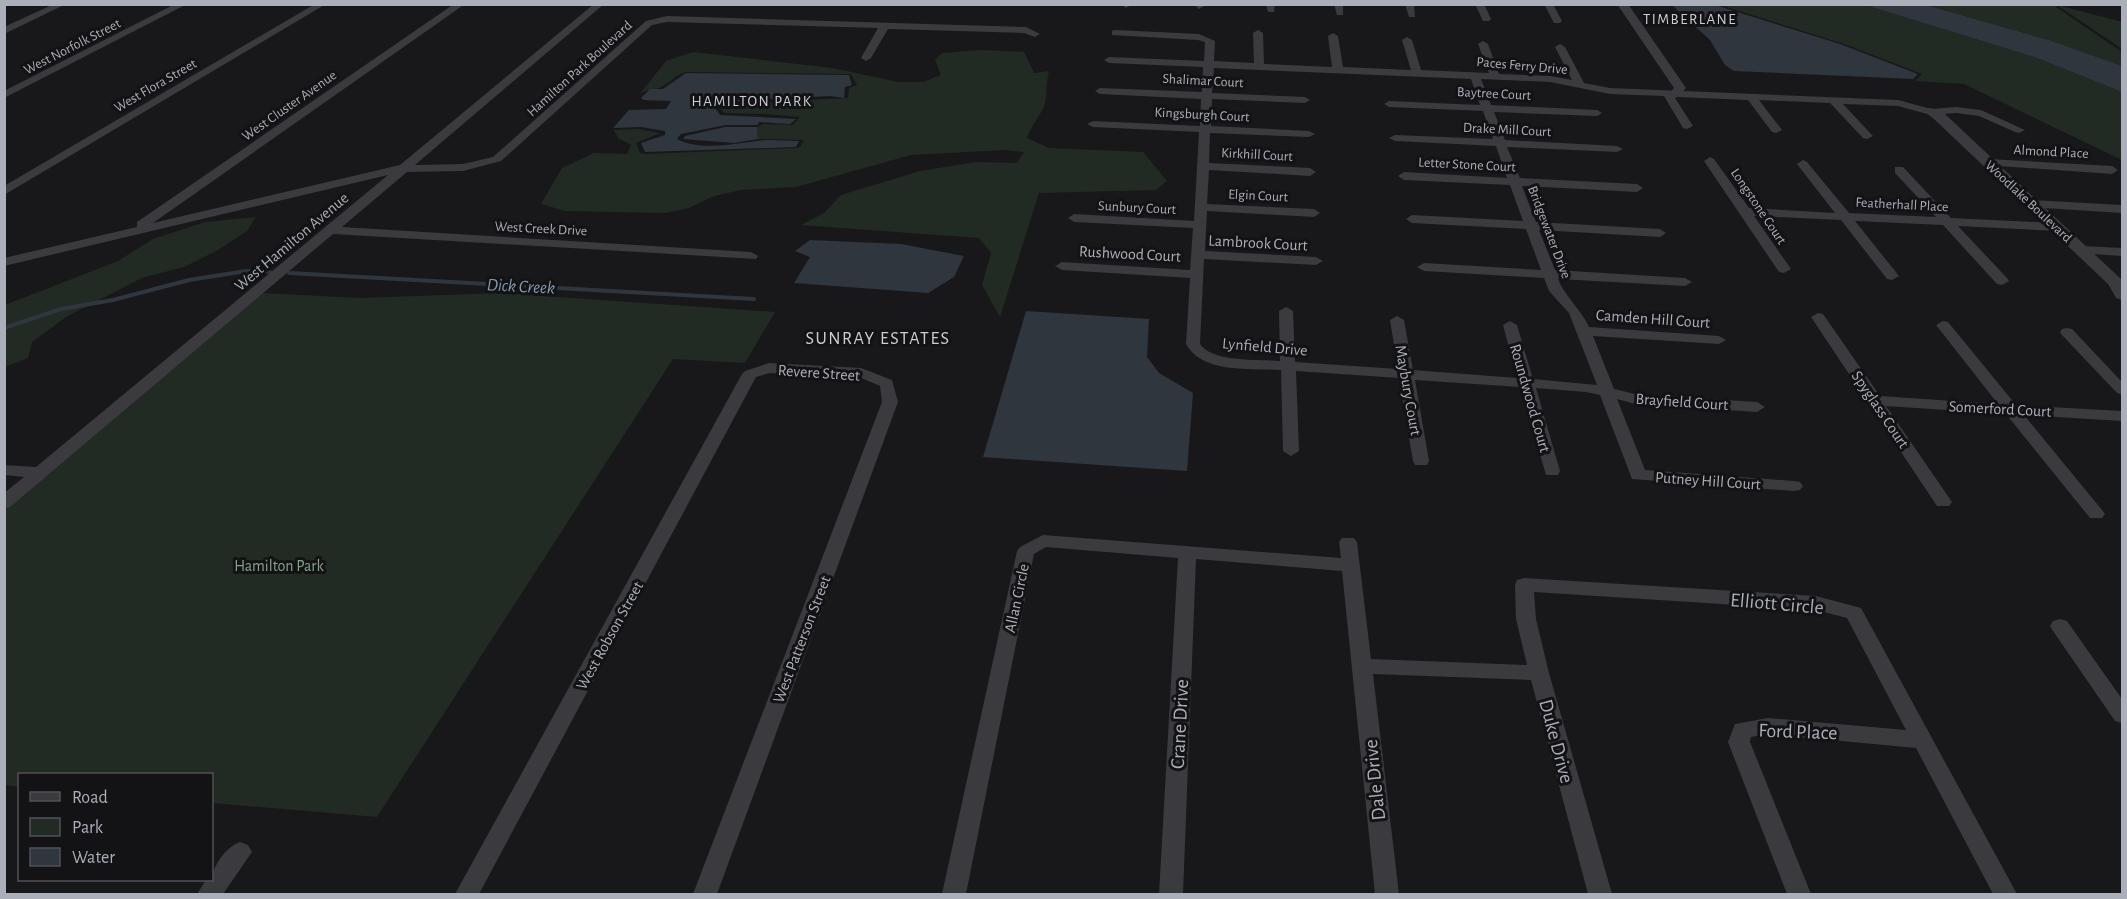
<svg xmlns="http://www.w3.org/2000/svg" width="2127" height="899" viewBox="0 0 2127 899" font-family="'Alegreya Sans',sans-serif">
  <rect width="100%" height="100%" fill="#18181a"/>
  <path fill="#222a24" d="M 1720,5 L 1865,5 L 2037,58 L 2122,92 L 2122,160 L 1964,84 L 1915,81 L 1922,74 L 1844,44 Z
    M 1926,5 L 2053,5 L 2122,52 L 2122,66 L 2049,40 Z
    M 2057,5 L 2122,22 L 2122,49 Z
    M 982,50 L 1024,52 L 1034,73 L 1049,71 C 1046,82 1047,93 1045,104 C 1043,112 1030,127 1027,138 L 1049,148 L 1143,152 L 1167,181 L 1156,190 L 1039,193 L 1000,317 L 982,285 L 991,253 L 979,238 L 801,225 L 824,213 L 841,195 L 920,171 L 976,162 L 1017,163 L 1024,152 L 1004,150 L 911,155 L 796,187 L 741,190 L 714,196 L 689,208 L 666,213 L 565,211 L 541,204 L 562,168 L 594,153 L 627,154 L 631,145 L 618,138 L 614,130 L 638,129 L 660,133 L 636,143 L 640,153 L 644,154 L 797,148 L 800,147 L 804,140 L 758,139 L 757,127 L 764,124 L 793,125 L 800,117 L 766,114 L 724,113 L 719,106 L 736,101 L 752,103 L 848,98 L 849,88 L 857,85 L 851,74 L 686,72 C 676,74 670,83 661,87 C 652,91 649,87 639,95 L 666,61 L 693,52 L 833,68 L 898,82 L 923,82 L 941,75 L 935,60 L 942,53 Z
    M 256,217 L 247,231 L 218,250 L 184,267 L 142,278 L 66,317 L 32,342 L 28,358 L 5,367 L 5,305 L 118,261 L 153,239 L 205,222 Z
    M 262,293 L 360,298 L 500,293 L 775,312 L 745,363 L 673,359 L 377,817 L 212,803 L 212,774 L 20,774 L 19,787 L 5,785 L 4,511 Z"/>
  <path fill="#2f363e" d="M 1672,5 L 1715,5 L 1840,44 L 1918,74 L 1913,79 L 1734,71 L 1725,65 L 1710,40 Z
    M 1865,5 L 1926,5 L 2049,40 L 2122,66 L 2122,92 L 2037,58 Z
    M 686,73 L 849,75 L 852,85 L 845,87 L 844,98 L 830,96 L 721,102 L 714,106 L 720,115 L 796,119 L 790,124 L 759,122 L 758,125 L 726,125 L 681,134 L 677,139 C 700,151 732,144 757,141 C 770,139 785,141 799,141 L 796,147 L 645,152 L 641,143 L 665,135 L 665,131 L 641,127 L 613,128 L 629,110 L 666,109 L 671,101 L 644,100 L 641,98 L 650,89 L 663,89 Z
    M 725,127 L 757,127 L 758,139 L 734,143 L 683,139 L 685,136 Z
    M 810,240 L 901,244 L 964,256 L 954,277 L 928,293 L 794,283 L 810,257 L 795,251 Z
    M 1026,311 L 1149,319 L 1147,357 L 1159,373 L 1193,393 L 1187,471 L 983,457 Z"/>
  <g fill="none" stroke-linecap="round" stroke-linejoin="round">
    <path stroke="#2f363e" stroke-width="4" d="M 289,273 L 754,299
      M 4,328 L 61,309 L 113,300 L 189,280 L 246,271 L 270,272"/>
    <path fill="#3a3a3f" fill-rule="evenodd" d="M 54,4 L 66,4 L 4,34 L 4,27 Z
      M 175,4 L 187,4 L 4,98 L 4,91 Z
      M 315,4 L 326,4 L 4,195 L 4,186 Z
      M 454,4 L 465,4 L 153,223 L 400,165 L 594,4 L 604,4 L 415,165 L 463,164 L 493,157 L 646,21 L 667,16 L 1026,27 L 1040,34 L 1035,37 L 1024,33 L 888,29 L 871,58 L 866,61 L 861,58 L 878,28 L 667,22 L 652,25 L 501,161 L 463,171 L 407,172 L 342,227 L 751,252 L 758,256 L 756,259 L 333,234 L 10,507 L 4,509 L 4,493 L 24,477 L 4,475 L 4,465 L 36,467 L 388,175 L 4,266 L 4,258 L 137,227 L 137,222 Z
      M 1121,4 L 1131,4 L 1131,5 L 1126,8 Z
      M 1194,4 L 1204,4 L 1204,6 L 1199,9 Z
      M 1266,4 L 1275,4 L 1274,12 L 1268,12 Z
      M 1334,4 L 1343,4 L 1343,15 L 1337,15 Z
      M 1405,4 L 1414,4 L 1415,17 L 1409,17 Z
      M 1475,4 L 1484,4 L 1491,19 L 1489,21 L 1483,21 Z
      M 1544,4 L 1553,4 L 1562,21 L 1560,23 L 1554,23 Z
      M 1115,30 L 1199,34 L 1215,41 L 1214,61 L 1254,63 L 1253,33 L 1258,30 L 1263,33 L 1264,64 L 1332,67 L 1328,36 L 1333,33 L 1338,36 L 1343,67 L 1411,70 L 1402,40 L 1407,37 L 1412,40 L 1421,70 L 1489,73 L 1478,44 L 1483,41 L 1488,44 L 1499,74 L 1550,76 L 1572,80 L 1555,47 L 1560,44 L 1565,47 L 1584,83 L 1610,88 L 1898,100 L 1931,109 L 1956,107 L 1981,110 L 2025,130 L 2019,133 L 2015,132 L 1979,116 L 1956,113 L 1931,115 L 1898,106 L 1843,104 L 1873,136 L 1867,139 L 1863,138 L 1830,103 L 1759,100 L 1782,130 L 1776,133 L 1772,132 L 1748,100 L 1677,97 L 1675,98 L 1693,126 L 1687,129 L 1683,128 L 1664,96 L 1610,94 L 1550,82 L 1481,79 L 1491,105 L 1597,110 L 1602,113 L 1597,116 L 1494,112 L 1505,140 L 1617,146 L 1623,149 L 1617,152 L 1507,147 L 1520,178 L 1637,184 L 1643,188 L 1637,192 L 1522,186 L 1536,222 L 1660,229 L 1666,233 L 1660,237 L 1539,230 L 1555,270 L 1685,278 L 1692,282 L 1685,286 L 1558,279 C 1565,297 1581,309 1589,327 L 1719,336 L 1726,340 L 1719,344 L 1593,336 L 1614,389 L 1635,394 L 1757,402 L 1765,407 L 1757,412 L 1635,404 L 1617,399 L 1645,470 L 1794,481 L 1800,482 L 1803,486 L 1800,490 L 1794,491 L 1632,479 L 1600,395 L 1586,392 L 1536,388 L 1560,471 L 1558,475 L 1546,475 L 1520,387 L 1415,380 L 1429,461 L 1427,465 L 1415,465 L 1413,461 L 1399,378 L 1296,371 L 1299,451 L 1291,456 L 1283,451 L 1281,370 C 1251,368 1202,374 1186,344 L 1190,278 L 1062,270 L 1055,266 L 1062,262 L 1190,270 L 1193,228 L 1074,222 L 1068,218 L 1074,214 L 1194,221 L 1199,132 L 1093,127 L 1087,124 L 1093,121 L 1200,126 L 1201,99 L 1100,94 L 1095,91 L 1100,88 L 1202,92 L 1203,67 L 1109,63 L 1104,60 L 1109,57 L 1204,61 L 1205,42 L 1198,40 L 1112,35 L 1112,31 ZM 1214,68 L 1471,79 L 1480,105 L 1389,101 L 1384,104 L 1389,107 L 1483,111 L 1493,139 L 1395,135 L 1389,138 L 1395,141 L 1496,146 L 1507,178 L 1404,172 L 1398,176 L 1404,180 L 1510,185 L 1523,221 L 1412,215 L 1406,219 L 1412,223 L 1526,229 L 1541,270 L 1424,263 L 1417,267 L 1424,271 L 1544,278 L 1549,291 L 1569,313 L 1597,385 L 1533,379 L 1517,325 L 1510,321 L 1503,325 L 1517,378 L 1413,370 L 1404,320 L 1397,316 L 1390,320 L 1398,369 L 1295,362 L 1293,311 L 1286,307 L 1279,311 L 1280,361 C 1259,359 1213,363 1200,344 L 1204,259 L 1316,265 L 1323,261 L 1316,257 L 1205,251 L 1207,211 L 1314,217 L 1320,213 L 1314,209 L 1207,204 L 1209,170 L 1310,176 L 1316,172 L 1310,168 L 1209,163 L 1210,133 L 1309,137 L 1315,134 L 1309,131 L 1211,126 L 1212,99 L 1305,103 L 1310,100 L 1305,97 L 1212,93 Z
      M 1710,157 L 1714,159 L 1749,208 L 1835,213 L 1797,164 L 1803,160 L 1807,162 L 1849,213 L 1936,217 L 1895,173 L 1895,167 L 1903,167 L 1951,218 L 2057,223 L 2063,227 L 2057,231 L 1958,226 L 2007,278 L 2009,281 L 2002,285 L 1997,284 L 1943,225 L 1855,221 L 1899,276 L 1892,280 L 1887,279 L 1841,220 L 1754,216 L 1791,269 L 1784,273 L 1779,272 L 1704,161 Z
      M 1989,159 L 2112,166 L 2118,170 L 2112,174 L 1985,165 L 1983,163 Z
      M 2032,200 L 2122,205 L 2122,213 L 2028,207 L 2026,204 L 2028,201 Z
      M 2082,246 L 2122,248 L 2122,256 L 2077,253 L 2075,250 L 2077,247 Z
      M 1818,313 L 1823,314 L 1880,396 L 1998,404 L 1936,325 L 1943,321 L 1948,322 L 2016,405 L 2122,411 L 2122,421 L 2024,415 L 2102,510 L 2105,514 L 2102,518 L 2090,518 L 2006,414 L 1886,406 L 1952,502 L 1949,506 L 1937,506 L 1811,317 Z
      M 2067,328 L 2072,329 L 2122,382 L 2122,395 L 2117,393 L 2062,335 L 2060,332 L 2062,329 Z
      M 769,363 L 861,368 L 892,380 L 898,402 L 717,894 L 693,894 L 882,402 L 880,386 L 859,377 L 770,373 L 756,377 L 479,894 L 455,894 L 742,374 L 745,371 Z
      M 1043,535 L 1341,558 L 1339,542 L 1342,538 L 1354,538 L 1357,542 L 1371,659 L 1527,665 L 1516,619 L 1515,585 L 1517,580 L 1524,578 L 1816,596 L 1861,608 L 2017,894 L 1993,894 L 1916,748 L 1768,734 L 1751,737 L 1750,742 L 1811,894 L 1787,894 L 1728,742 L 1735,724 L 1768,718 L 1906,730 L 1847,618 L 1816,610 L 1534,592 L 1536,619 L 1549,673 L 1612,894 L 1588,894 L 1531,680 L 1373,674 L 1399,894 L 1375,894 L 1342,571 L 1196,559 L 1183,894 L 1159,894 L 1178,558 L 1046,547 L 1034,554 L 966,894 L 942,894 L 1017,551 L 1020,547 Z
      M 2060,619 L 2067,621 L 2122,699 L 2122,723 L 2115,721 L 2053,631 L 2050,626 L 2053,621 Z
      M 240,842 L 248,845 L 252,852 L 223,894 L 197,894 L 206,880 L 212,880 C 212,866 227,846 240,842 Z"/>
    <path fill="#3a3a3f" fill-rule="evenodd" d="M 1617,4 L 1628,4 L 1686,88 L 1679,97 L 1671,97 L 1669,94 L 1674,88 Z
      M 1931,108 L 1945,114 L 2121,279 L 2122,300 L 2116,298 L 2108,284 L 1935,120 L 1925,112 L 1926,109 Z"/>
  </g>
  <g text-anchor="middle" stroke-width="6" stroke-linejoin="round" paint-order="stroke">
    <g font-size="14" fill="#abafb9" stroke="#131315">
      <text transform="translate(72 46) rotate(-27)" y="5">West Norfolk Street</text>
      <text transform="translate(1522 65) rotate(5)" y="5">Paces Ferry Drive</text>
      <text transform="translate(579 68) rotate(-42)" y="5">Hamilton Park Boulevard</text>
      <text transform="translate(1203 80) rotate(3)" y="5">Shalimar Court</text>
      <text transform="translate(155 85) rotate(-30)" y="5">West Flora Street</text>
      <text transform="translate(1494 93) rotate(3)" y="5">Baytree Court</text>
      <text transform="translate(289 105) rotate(-35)" y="5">West Cluster Avenue</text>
      <text transform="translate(1202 114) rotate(3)" y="5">Kingsburgh Court</text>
      <text transform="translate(1507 129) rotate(3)" y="5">Drake Mill Court</text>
      <text transform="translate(2051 151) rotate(3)" y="5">Almond Place</text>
      <text transform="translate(1257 154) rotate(3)" y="5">Kirkhill Court</text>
      <text transform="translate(1467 164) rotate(3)" y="5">Letter Stone Court</text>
      <text transform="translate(1258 195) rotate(3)" y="5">Elgin Court</text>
      <text transform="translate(2029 201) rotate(43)" y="5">Woodlake Boulevard</text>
      <text transform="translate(1902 204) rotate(3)" y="5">Featherhall Place</text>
      <text transform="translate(1759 206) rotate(56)" y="5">Longstone Court</text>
      <text transform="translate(1137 207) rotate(3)" y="5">Sunbury Court</text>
      <text transform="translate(541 228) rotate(3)" y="5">West Creek Drive</text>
      <text transform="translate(1550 232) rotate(69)" y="5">Bridgewater Drive</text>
    </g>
    <g font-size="15" letter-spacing="1.5" fill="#ccced6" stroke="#131315">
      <text x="1690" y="24">TIMBERLANE</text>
      <text x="752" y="106">HAMILTON PARK</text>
    </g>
    <g font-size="16" fill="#abafb9" stroke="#131315">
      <text transform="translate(291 241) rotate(-40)" y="6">West Hamilton Avenue</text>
      <text transform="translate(1258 242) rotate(3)" y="6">Lambrook Court</text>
      <text transform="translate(1130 253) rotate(3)" y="6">Rushwood Court</text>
      <text transform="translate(1653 318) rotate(4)" y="6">Camden Hill Court</text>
      <text transform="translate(1265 346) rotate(5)" y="6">Lynfield Drive</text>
      <text transform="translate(819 372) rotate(4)" y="6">Revere Street</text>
      <text transform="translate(1409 390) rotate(80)" y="6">Maybury Court</text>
      <text transform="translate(1531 398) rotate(74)" y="6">Roundwood Court</text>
      <text transform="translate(1682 401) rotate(4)" y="6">Brayfield Court</text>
      <text transform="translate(2000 408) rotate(3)" y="6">Somerford Court</text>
      <text transform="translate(1881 409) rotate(56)" y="6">Spyglass Court</text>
      <text transform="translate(1708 480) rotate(4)" y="6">Putney Hill Court</text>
      <text transform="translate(1016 598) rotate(-78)" y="6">Allan Circle</text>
      <text transform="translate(609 635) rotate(-61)" y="6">West Robson Street</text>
      <text transform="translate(801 639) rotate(-69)" y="6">West Patterson Street</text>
    </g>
    <g font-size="16" fill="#84a387" stroke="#131315">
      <text x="279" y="571">Hamilton Park</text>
    </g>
    <g font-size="18" font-style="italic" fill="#859ab2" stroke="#131315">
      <text transform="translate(521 286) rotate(3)" y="6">Dick Creek</text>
    </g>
    <g font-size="18" letter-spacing="1.5" fill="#ccced6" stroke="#131315">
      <text x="878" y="344">SUNRAY ESTATES</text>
    </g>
    <g font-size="20" fill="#abafb9" stroke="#131315">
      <text transform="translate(1777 603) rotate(5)" y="7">Elliott Circle</text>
      <text transform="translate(1179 724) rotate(-87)" y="7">Crane Drive</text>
      <text transform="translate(1798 731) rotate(2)" y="7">Ford Place</text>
      <text transform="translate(1557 741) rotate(75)" y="7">Duke Drive</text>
      <text transform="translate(1374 780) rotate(-96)" y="7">Dale Drive</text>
    </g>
  </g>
  <rect width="2127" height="899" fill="none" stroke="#abafb9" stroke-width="12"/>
  <rect x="18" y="773" width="195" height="108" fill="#131315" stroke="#505157" stroke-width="1.5"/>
  <rect x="30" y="792" width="30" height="9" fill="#3a3a3f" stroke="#505157" stroke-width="1.5"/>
  <text x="72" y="803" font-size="18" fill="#abafb9">Road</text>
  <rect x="30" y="818" width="30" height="18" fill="#222a24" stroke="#505157" stroke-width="1.5"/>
  <text x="72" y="833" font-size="18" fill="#abafb9">Park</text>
  <rect x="30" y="848" width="30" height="18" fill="#2f363e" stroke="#505157" stroke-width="1.5"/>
  <text x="72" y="863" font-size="18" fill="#abafb9">Water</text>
</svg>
